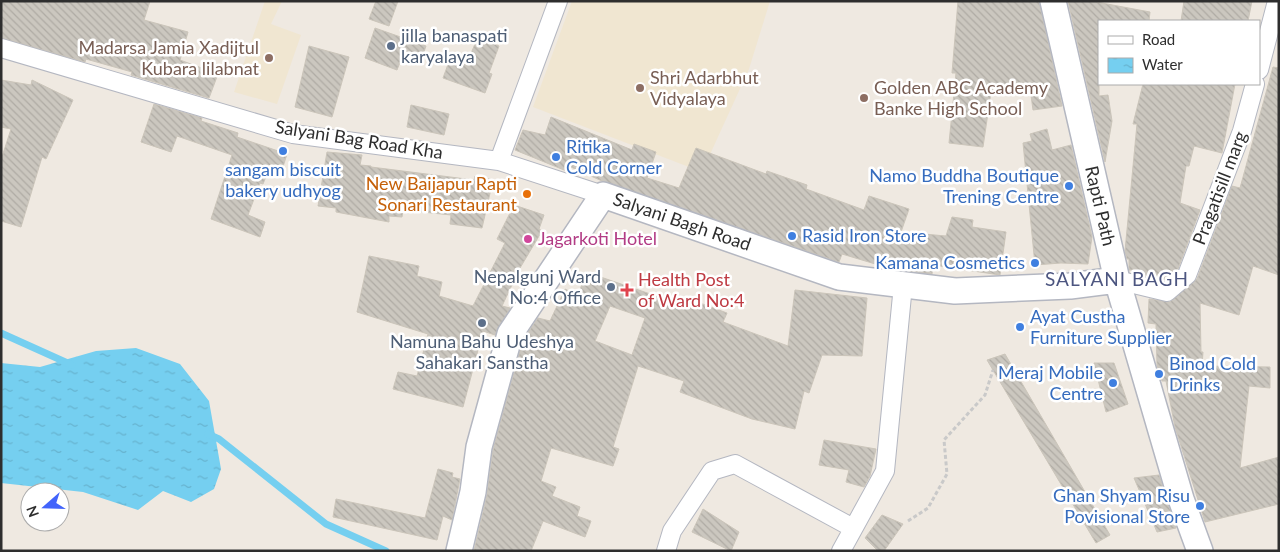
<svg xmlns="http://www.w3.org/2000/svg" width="1280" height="552" viewBox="0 0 1280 552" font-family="Lato,sans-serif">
  <defs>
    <pattern id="water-ripples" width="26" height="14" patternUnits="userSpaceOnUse" patternTransform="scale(1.25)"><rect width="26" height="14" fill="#75cff0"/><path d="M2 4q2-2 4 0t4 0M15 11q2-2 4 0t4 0" fill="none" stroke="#66b2ce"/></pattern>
    <pattern id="building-back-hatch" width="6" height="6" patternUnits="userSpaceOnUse" patternTransform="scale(1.25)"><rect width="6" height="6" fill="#cbc7bf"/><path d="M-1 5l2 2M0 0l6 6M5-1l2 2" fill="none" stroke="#afaba4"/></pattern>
  </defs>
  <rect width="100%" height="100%" fill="#efe9e1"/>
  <path fill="#f0e6d1" d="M 265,1 L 282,1 L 271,24 L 301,35 L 277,104 L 234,92 Z
    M 572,1 L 770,1 L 749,69 L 702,172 L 533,107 Z"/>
  <path fill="url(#water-ripples)" d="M 136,348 L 180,364 L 209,401 L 221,469 L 214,489 L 191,502 L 163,491 L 138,510 L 83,492 L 1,483 L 1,363 L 40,367 L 96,351 Z"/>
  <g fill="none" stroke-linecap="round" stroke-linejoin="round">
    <path stroke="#75cff0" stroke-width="7" d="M 1,333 L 72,365
      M 208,434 L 219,439 L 326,524 L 386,551"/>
  </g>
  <path fill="url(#building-back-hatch)" stroke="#cbc5ba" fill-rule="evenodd" d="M 1,1 L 150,1 L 144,20 L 188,32 L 180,60 L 218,74 L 209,98 L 131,75 L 132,72 L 86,59 L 85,62 L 1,38 Z
    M 376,1 L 398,1 L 389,26 L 369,19 Z
    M 958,1 L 1039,1 L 1062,106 L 1033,110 L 1030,88 L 991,92 L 983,147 L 949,143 L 956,73 L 952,73 Z
    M 1068,1 L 1091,1 L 1150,12 L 1149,21 L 1099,21 L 1099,96 L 1108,95 L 1112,121 L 1105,162 Z
    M 1184,1 L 1252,1 L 1248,21 L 1181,21 Z
    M 375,28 L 426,46 L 420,63 L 402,57 L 397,70 L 365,58 Z
    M 478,37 L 499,46 L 489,73 L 492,74 L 485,93 L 443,78 L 450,59 L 466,65 Z
    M 309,46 L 349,57 L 332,117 L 295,107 Z
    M 1273,67 L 1279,68 L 1279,275 L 1253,266 L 1239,315 L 1200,303 L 1201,352 L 1203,352 L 1202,366 L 1270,367 L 1270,388 L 1249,386 L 1240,468 L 1279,457 L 1279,504 L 1205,522 L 1175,427 L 1166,381 L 1162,381 L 1157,365 L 1156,324 L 1148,323 L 1149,299 L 1170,302 L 1197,279 L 1232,186 L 1240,188 Z
    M 1,80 L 31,85 L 32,80 L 73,100 L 46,159 L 42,157 L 21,227 L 1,221 L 1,160 L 11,129 L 1,127 Z
    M 1143,84 L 1235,84 L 1222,153 L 1194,146 L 1189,166 L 1186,166 L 1180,203 L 1200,210 L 1178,269 L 1164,280 L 1133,273 L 1133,270 L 1129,270 L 1129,259 L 1127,259 L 1125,251 L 1137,124 L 1133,124 Z
    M 154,104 L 202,118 L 201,121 L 238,133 L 237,137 L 287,154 L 281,173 L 269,169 L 263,184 L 260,183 L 248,215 L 265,222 L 260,237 L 211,219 L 232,155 L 177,136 L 171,152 L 141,142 Z
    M 411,105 L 449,114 L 444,135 L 407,127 Z
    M 551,117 L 632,150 L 634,144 L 656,152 L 647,178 L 679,188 L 696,148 L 766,174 L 767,171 L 807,185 L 806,189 L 864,210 L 869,196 L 909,209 L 901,232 L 946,236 L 952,217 L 973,220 L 972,227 L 1006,232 L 1000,275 L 933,265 L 932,274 L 892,269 L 842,254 L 839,262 L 602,181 L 571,167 L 569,172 L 515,150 L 523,130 L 545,135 Z
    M 1047,129 L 1052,150 L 1071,145 L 1092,237 L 1088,264 L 1061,263 L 1035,265 L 1023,143 L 1032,141 L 1030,134 Z
    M 327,152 L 362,155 L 360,165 L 371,166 L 371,167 L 474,180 L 475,176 L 493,180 L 482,228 L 450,224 L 451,215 L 403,210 L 402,217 L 389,216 L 389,222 L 336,212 L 336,208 L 318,206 Z
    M 514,205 L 544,215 L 539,229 L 542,231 L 520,268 L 502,306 L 510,308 L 495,335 L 483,331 L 463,407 L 393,389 L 398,372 L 417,376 L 428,334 L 357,312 L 369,256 L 419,266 L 417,276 L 442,282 L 439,296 L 473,306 L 505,243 L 497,239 Z
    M 586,272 L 697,310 L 700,303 L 727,313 L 723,322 L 788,346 L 795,290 L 867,298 L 862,356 L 822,355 L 809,393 L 804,391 L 795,429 L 752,419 L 680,392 L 684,381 L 638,366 L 613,447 L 619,449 L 613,466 L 551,448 L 541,481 L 556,487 L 552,496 L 580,507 L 577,516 L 591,521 L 585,537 L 543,521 L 531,551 L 474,551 L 487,495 L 493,450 L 523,340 L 538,318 L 550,321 L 565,289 L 578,296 ZM 610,306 L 645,318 L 632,355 L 595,341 Z
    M 1005,354 L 1110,535 L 1096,543 L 987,360 Z
    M 1094,363 L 1114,363 L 1128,404 L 1106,412 Z
    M 824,440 L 876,449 L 870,476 L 864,487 L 846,482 L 849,470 L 819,465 Z
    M 438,469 L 453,473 L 452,477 L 460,479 L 452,520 L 443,516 L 437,540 L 333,517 L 336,499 L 425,518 Z
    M 1159,475 L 1176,528 L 1157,532 L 1134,478 Z
    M 703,509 L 739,532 L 731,551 L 692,532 Z
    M 882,515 L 903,524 L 884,551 L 878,551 L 865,538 Z"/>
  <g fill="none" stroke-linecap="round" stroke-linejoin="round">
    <defs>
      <path id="street" d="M 1,48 L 293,134 L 499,161 L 603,195
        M 1259,70 L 1277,1
        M 499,161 L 558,1
        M 1117,280 L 1167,292 L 1187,275 L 1242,131 L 1255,84
        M 666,551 L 672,531 L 712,471 L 735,464 L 853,528
        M 841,551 L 885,471 L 903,285"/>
      <path id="secondary" d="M 1053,1 L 1117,280 L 1181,499 L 1200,551
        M 459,551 L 473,492 L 479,447 L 510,334 L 603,195 L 839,277 L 955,291 L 1070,286 L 1117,280"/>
    </defs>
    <use href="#street" stroke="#b4b7c1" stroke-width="20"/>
    <use href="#secondary" stroke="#b4b7c1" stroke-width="28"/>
    <path stroke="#c9c9c9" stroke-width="3" stroke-dasharray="4 2.5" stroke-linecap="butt" d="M 908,521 L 928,508 L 947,474 L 944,440 L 985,395 L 993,370"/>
    <use href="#street" stroke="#fff" stroke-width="18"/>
    <use href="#secondary" stroke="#fff" stroke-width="25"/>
  </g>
  <g fill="#5c6f8a" stroke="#fff" stroke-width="2">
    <circle cx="391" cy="46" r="5"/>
    <circle cx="611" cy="287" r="5"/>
    <circle cx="482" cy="323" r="5"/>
  </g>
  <g fill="#8d6e63" stroke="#fff" stroke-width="2">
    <circle cx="269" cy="58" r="5"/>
    <circle cx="640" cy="88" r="5"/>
    <circle cx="864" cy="98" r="5"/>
  </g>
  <g fill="#3f7fe0" stroke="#fff" stroke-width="2">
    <circle cx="283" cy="151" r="5"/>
    <circle cx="556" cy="157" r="5"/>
    <circle cx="1069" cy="186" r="5"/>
    <circle cx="792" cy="236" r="5"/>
    <circle cx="1035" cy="263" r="5"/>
    <circle cx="1020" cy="327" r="5"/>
    <circle cx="1159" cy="374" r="5"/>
    <circle cx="1113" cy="383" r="5"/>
    <circle cx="1200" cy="506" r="5"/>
  </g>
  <circle fill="#e8710a" stroke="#fff" stroke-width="2" cx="527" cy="194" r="5"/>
  <circle fill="#d1479c" stroke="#fff" stroke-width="2" cx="528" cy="239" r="5"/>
  <path fill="#e0444e" stroke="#fff" stroke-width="2" d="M624.5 282.5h5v5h5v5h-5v5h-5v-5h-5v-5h5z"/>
  <g text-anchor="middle" stroke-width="5" stroke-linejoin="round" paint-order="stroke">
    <g font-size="18" fill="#4e5e75" stroke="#fff" text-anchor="start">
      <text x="401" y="42">jilla banaspati<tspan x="401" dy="21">karyalaya</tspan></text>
      <text x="601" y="283" text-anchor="end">Nepalgunj Ward<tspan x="601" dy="21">No:4 Office</tspan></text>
      <text x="482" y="348" text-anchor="middle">Namuna Bahu Udeshya<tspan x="482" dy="21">Sahakari Sanstha</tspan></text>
    </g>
    <g font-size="18" fill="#785e54" stroke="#fff" text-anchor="start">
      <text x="259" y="54" text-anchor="end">Madarsa Jamia Xadijtul<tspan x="259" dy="21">Kubara lilabnat</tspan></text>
      <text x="650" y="84">Shri Adarbhut<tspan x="650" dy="21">Vidyalaya</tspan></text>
      <text x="874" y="94">Golden ABC Academy<tspan x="874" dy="21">Banke High School</tspan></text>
    </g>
    <g font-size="18" fill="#2e2e2e" stroke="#fff">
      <text transform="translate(359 140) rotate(9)" y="6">Salyani Bag Road Kha</text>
      <text transform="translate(1220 188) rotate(-69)" y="6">Pragatisill marg</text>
      <text transform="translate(1100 206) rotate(77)" y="6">Rapti Path</text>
      <text transform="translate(682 222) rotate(19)" y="6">Salyani Bagh Road</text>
    </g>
    <g font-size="18" fill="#366cbe" stroke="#fff" text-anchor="start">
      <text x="566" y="153">Ritika<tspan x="566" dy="21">Cold Corner</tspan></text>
      <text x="283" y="176" text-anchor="middle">sangam biscuit<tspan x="283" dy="21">bakery udhyog</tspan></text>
      <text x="1059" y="182" text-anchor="end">Namo Buddha Boutique<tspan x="1059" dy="21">Trening Centre</tspan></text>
      <text x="802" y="242">Rasid Iron Store</text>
      <text x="1025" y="269" text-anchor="end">Kamana Cosmetics</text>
      <text x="1030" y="323">Ayat Custha<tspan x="1030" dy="21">Furniture Supplier</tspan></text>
      <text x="1169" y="370">Binod Cold<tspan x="1169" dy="21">Drinks</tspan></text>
      <text x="1103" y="379" text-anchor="end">Meraj Mobile<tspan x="1103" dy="21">Centre</tspan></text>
      <text x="1190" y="502" text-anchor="end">Ghan Shyam Risu<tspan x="1190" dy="21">Povisional Store</tspan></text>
    </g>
    <g font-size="18" fill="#c56008" stroke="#fff" text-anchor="end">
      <text x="517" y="190">New Baijapur Rapti<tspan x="517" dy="21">Sonari Restaurant</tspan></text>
    </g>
    <g font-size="18" fill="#b23c85" stroke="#fff" text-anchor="start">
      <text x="538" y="245">Jagarkoti Hotel</text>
    </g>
    <g font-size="18" fill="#be3a42" stroke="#fff" text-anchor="start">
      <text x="638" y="286">Health Post<tspan x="638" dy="21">of Ward No:4</tspan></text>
    </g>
    <g font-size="19" letter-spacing="1" fill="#4d5680" stroke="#fff">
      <text x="1117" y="286">SALYANI BAGH</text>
    </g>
  </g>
  <rect width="1280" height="552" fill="none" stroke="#2e2e2e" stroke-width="5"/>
  <rect x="1098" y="20" width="162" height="65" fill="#ffffff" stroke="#ababab"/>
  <rect x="1108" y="36" width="25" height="8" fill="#ffffff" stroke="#ababab"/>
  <text x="1142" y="45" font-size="15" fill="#2e2e2e">Road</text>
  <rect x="1108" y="58" width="25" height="15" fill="url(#water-ripples)" stroke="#ababab"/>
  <text x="1142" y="70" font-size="15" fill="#2e2e2e">Water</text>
  <g transform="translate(45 507) rotate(250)"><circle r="24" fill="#ffffff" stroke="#ababab"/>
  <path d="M0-4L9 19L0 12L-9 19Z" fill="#4264fb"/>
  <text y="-8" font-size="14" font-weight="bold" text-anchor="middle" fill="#2e2e2e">N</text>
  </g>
</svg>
